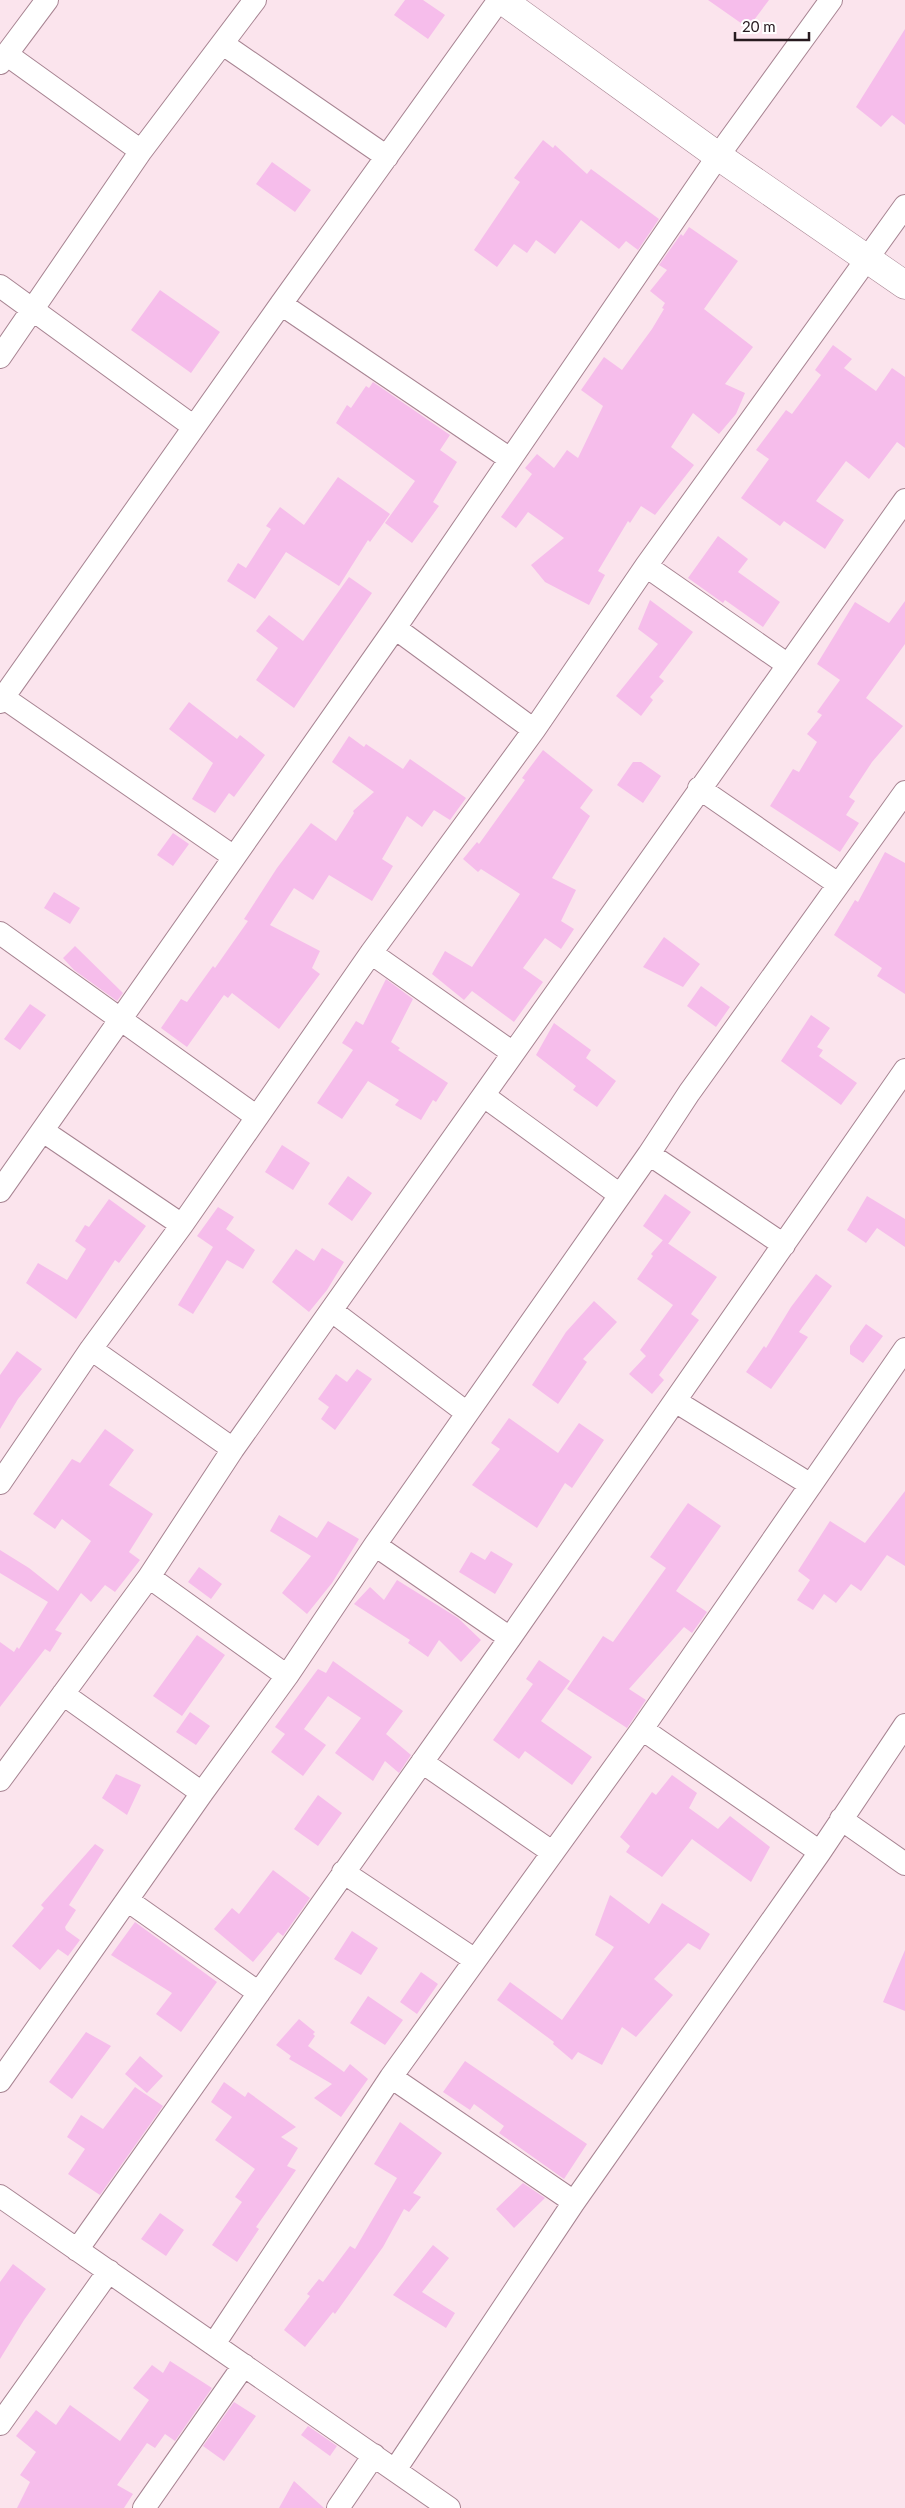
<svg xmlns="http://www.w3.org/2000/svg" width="905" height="2508" viewBox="0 0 905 2508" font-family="Lato,sans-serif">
  <rect width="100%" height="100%" fill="#fbe4ed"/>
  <path fill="#f6bdeb" d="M 405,0 L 423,0 L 445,15 L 428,39 L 394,15 Z
    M 708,0 L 769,0 L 748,28 Z
    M 905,29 L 905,125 L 892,115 L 881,127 L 856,107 Z
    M 543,140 L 553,148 L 555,145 L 587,174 L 591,169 L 659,219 L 638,250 L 626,241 L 619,249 L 581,220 L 555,254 L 536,240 L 527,253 L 514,244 L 497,267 L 474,250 L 520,182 L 514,178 Z
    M 272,162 L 311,190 L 295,212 L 256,184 Z
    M 689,227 L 738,261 L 704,309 L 753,347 L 725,384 L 745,393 L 736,414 L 719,434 L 693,413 L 671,447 L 694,465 L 655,515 L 641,506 L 630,523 L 628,521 L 598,571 L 605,575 L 589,605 L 545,582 L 531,565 L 564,538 L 528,512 L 516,528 L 501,517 L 532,474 L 525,468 L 537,454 L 554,468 L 567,450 L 578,458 L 603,406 L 581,390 L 604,357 L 622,370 L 652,329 L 664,309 L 662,308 L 665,303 L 650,291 L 667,270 L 659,265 L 681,234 L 683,236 Z
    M 160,290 L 220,332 L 191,373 L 131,330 Z
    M 833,345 L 852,359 L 844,368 L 876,391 L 892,368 L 905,377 L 905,448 L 897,442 L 869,479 L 846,461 L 816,501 L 844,520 L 825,549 L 784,521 L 780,526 L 741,498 L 769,459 L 756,450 L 786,410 L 792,414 L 821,375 L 815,370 Z
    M 373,382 L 450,435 L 440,450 L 457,462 L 433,502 L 439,506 L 412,543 L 385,523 L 415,481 L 336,423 L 347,405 L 351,408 L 366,386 L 369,388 Z
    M 338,477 L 390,514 L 370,542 L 368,540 L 339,586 L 286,552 L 255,599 L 227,581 L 238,563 L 246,568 L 271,529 L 266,526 L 280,507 L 304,525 Z
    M 718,536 L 748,559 L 738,572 L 780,602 L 763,627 L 725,600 L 723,603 L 688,578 Z
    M 349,577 L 372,593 L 294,708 L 256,680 L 278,648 L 256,631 L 269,615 L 303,641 Z
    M 650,600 L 693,632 L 659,677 L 664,681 L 650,697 L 653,700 L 641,716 L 616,696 L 658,644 L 638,629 Z
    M 905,601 L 905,644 L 866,698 L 903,726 L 872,762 L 849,797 L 855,801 L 846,815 L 859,823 L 840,852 L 770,806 L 793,769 L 799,772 L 817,742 L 807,734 L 822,715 L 817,712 L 840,680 L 817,664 L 855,602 L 889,623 Z
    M 189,702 L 237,739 L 240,735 L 265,755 L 234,797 L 229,793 L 215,813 L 192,799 L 213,763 L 169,729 Z
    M 349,736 L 364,747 L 366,744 L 403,769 L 410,759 L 466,798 L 450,820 L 434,810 L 422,827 L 407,816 L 382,859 L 393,866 L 372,901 L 329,875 L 313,900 L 294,888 L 270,925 L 320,951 L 312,968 L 320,974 L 279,1029 L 232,993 L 228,998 L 224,995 L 187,1047 L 161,1028 L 181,999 L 187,1002 L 213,966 L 215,968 L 248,921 L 244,919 L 277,868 L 311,823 L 336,841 L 354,813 L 353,811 L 374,792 L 332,762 Z
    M 543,750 L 593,790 L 580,808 L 590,816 L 552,878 L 576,890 L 561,921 L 574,929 L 561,949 L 545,938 L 523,968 L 543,982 L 514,1022 L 472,991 L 464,1000 L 432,974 L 445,951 L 472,967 L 520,894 L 481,869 L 478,872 L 463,859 L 477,842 L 479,844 L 525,780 L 522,778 Z
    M 633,762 L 641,762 L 661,776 L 643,803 L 617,785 Z
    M 173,833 L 189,844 L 173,866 L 157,855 Z
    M 885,852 L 905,863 L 905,994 L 877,976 L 882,968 L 834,935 L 855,900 L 858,902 Z
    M 54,892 L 80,908 L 70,924 L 44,908 Z
    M 664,937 L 700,964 L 683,987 L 643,967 Z
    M 75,946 L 123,993 L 117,1001 L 74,970 L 63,958 Z
    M 386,979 L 413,999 L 391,1042 L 400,1048 L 398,1050 L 448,1083 L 436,1102 L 433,1100 L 421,1120 L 395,1105 L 399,1100 L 368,1081 L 342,1119 L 317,1103 L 353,1050 L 342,1043 L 356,1021 L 363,1025 Z
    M 701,986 L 730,1007 L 716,1027 L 687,1006 Z
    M 30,1004 L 46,1015 L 20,1050 L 4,1039 Z
    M 811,1015 L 830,1028 L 817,1047 L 823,1050 L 819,1056 L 857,1083 L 841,1105 L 781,1061 Z
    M 554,1023 L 591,1050 L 586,1058 L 616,1081 L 597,1107 L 573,1090 L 576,1086 L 536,1055 Z
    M 282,1145 L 310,1163 L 293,1190 L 265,1172 Z
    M 348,1176 L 372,1193 L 352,1221 L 328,1204 Z
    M 665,1194 L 691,1212 L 668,1244 L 643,1226 Z
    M 867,1196 L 905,1219 L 905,1247 L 877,1228 L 866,1243 L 847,1230 Z
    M 109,1199 L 146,1226 L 119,1263 L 115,1260 L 76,1319 L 26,1283 L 38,1263 L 67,1280 L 86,1249 L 75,1241 L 85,1225 L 89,1227 Z
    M 218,1207 L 234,1217 L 226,1229 L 255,1250 L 243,1269 L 227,1260 L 193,1314 L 178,1305 L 213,1247 L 197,1236 Z
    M 663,1240 L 717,1277 L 691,1314 L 699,1320 L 659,1375 L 664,1380 L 652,1394 L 629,1374 L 646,1356 L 640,1350 L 673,1305 L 637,1279 L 653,1256 L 651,1254 Z
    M 322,1248 L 344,1262 L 327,1290 L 309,1312 L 272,1282 L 296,1249 L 314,1261 Z
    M 816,1274 L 832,1286 L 799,1332 L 808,1337 L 771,1389 L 746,1372 L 764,1346 L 766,1348 L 791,1307 Z
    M 594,1301 L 617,1322 L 583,1359 L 587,1362 L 558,1404 L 532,1385 L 566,1332 Z
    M 866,1324 L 883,1336 L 863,1363 L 850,1354 L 850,1346 Z
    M 17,1351 L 42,1369 L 18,1399 L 0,1429 L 0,1375 Z
    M 357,1369 L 372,1379 L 335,1430 L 321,1419 L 329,1407 L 318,1399 L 336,1374 L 347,1382 Z
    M 509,1418 L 558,1453 L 579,1423 L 604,1440 L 572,1488 L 565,1483 L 537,1528 L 472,1485 L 500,1449 L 491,1443 Z
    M 105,1429 L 134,1450 L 109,1485 L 153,1514 L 129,1552 L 140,1560 L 115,1592 L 105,1585 L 91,1602 L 81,1593 L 55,1630 L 62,1633 L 50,1652 L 45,1649 L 0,1707 L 0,1642 L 14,1652 L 17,1647 L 19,1649 L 48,1602 L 0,1573 L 0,1550 L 29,1568 L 58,1591 L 91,1541 L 62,1519 L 55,1529 L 33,1514 L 72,1459 L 80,1463 Z
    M 905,1491 L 905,1566 L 887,1555 L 861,1591 L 851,1584 L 836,1603 L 824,1594 L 813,1610 L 797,1600 L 810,1580 L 798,1571 L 830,1521 L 865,1543 Z
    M 688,1503 L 721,1526 L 676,1591 L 707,1612 L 692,1633 L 684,1627 L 629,1689 L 646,1700 L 627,1728 L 567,1689 L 603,1636 L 613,1642 L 666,1568 L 650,1557 Z
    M 279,1515 L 317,1538 L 328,1521 L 359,1539 L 332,1583 L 307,1614 L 282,1593 L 311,1556 L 270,1531 Z
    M 491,1551 L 513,1564 L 495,1594 L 459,1572 L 471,1552 L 485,1560 Z
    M 199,1567 L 222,1584 L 211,1599 L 188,1582 Z
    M 397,1580 L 458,1618 L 481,1640 L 461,1662 L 439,1640 L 428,1657 L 408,1643 L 410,1640 L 354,1604 L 370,1587 L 384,1600 Z
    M 197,1635 L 225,1655 L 182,1716 L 153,1696 Z
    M 539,1660 L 570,1681 L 541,1721 L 592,1757 L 572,1785 L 525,1751 L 519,1759 L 493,1740 L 533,1684 L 526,1679 Z
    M 333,1661 L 403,1711 L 386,1734 L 411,1755 L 399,1773 L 385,1761 L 373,1781 L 335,1753 L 361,1718 L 328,1696 L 304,1729 L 326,1745 L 303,1776 L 271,1752 L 285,1734 L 275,1727 L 318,1669 L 326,1673 Z
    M 190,1712 L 210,1726 L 196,1745 L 176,1732 Z
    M 116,1774 L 141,1785 L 127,1815 L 102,1798 Z
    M 672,1775 L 697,1793 L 689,1808 L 718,1829 L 730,1816 L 770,1847 L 751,1882 L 692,1839 L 662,1877 L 626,1852 L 630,1846 L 620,1837 L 652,1792 L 656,1795 Z
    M 318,1795 L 342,1813 L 318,1846 L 294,1829 Z
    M 95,1844 L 104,1850 L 69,1905 L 76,1910 L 65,1927 L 66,1930 L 80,1940 L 68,1956 L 58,1949 L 40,1970 L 12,1946 L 44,1908 L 41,1905 Z
    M 273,1870 L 310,1898 L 283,1936 L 278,1932 L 253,1962 L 214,1929 L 232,1908 L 239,1914 Z
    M 610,1895 L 649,1924 L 662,1903 L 710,1934 L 700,1950 L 688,1943 L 654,1979 L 673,1995 L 636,2037 L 622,2027 L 602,2065 L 578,2052 L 572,2060 L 553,2044 L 554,2042 L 497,2000 L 510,1982 L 562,2020 L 614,1947 L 595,1935 Z
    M 135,1922 L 217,1982 L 181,2032 L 156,2014 L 172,1993 L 111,1955 Z
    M 352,1931 L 378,1948 L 361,1975 L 334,1959 Z
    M 905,1950 L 905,2011 L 883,2002 Z
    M 421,1972 L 438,1984 L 417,2014 L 400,2002 Z
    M 368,1996 L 403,2020 L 385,2045 L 350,2023 Z
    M 299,2019 L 315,2032 L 313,2034 L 315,2036 L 308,2046 L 344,2072 L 350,2064 L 368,2079 L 341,2117 L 314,2098 L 332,2084 L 289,2059 L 291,2056 L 276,2045 Z
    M 86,2032 L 111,2046 L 72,2099 L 49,2082 Z
    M 140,2056 L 163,2076 L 147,2093 L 125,2074 Z
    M 465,2061 L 587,2144 L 564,2179 L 499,2133 L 504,2126 L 474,2104 L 470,2110 L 443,2092 Z
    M 224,2082 L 245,2097 L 248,2092 L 296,2127 L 281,2137 L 298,2148 L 287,2166 L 296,2170 L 256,2227 L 259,2229 L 237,2262 L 212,2245 L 242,2202 L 235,2197 L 255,2169 L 215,2140 L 232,2117 L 211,2102 Z
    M 135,2087 L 163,2106 L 100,2195 L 68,2174 L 85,2149 L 67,2137 L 81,2115 L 103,2129 Z
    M 400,2122 L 442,2153 L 413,2193 L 421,2197 L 409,2212 L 404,2209 L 383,2247 L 335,2314 L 333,2312 L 305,2347 L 284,2330 L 310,2296 L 307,2294 L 319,2279 L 323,2282 L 350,2246 L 355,2249 L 397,2178 L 374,2164 Z
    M 523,2183 L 545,2198 L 514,2228 L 496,2209 Z
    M 160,2213 L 184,2230 L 166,2256 L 141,2239 Z
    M 433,2245 L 449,2258 L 422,2292 L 455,2313 L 446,2328 L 393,2295 Z
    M 13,2264 L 46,2289 L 24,2320 L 0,2359 L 0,2282 Z
    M 170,2361 L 212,2388 L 175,2441 L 165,2434 L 155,2448 L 147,2443 L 117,2485 L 133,2494 L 124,2508 L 17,2508 L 30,2482 L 20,2475 L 36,2452 L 16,2436 L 36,2410 L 56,2425 L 70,2405 L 120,2441 L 149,2400 L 133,2388 L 152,2365 L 163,2373 Z
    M 234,2402 L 256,2416 L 224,2461 L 203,2446 Z
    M 308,2426 L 337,2446 L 330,2456 L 301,2435 Z
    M 294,2481 L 324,2508 L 279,2508 Z"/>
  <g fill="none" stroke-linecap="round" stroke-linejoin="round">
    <defs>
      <path id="street" d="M 223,44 L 387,157
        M 6,54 L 141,151
        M 0,63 L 47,0
        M 0,286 L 194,427
        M 281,304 L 510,459
        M 0,357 L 141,151 L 255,0
        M 646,566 L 788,665
        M 395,628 L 534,730
        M 4,698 L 234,857
        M 0,702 L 281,304 L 499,0
        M 699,788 L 838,884
        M 0,933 L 257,1117
        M 371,953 L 513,1053
        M 484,1096 L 620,1195
        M 43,1131 L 182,1225
        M 649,1154 L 784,1245
        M 0,1191 L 395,628 L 718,156 L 831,0
        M 332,1311 L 467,1413
        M 91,1349 L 233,1449
        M 675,1401 L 811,1485
        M 0,1483 L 91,1349 L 182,1225 L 371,953 L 534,730 L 646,566 L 905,206
        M 375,1545 L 510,1638
        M 149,1577 L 287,1676
        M 63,1694 L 202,1793
        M 642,1729 L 820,1852
        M 422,1762 L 552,1852
        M 0,1780 L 149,1577 L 233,1449 L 905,500
        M 841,1819 L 905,1864
        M 343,1872 L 475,1960
        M 127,1900 L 259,1993
        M 391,2077 L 574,2202
        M 0,2081 L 202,1793 L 287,1676 L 375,1545 L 649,1154 L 689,1093 L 905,792
        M 0,2196 L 449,2508
        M 77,2250 L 510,1638 L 905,1070
        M 214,2344 L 391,2077 L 642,1729 L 905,1349
        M 0,2424 L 109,2271
        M 395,2470 L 574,2202 L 820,1852 L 905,1725
        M 144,2508 L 244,2365
        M 338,2508 L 374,2455"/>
      <path id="secondary" d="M 502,0 L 718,156 L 905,285"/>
    </defs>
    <use href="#street" stroke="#a78492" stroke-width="24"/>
    <use href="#secondary" stroke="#a78492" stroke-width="29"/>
    <use href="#street" stroke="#fff" stroke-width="22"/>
    <use href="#secondary" stroke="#fff" stroke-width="28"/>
  </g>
  <path d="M735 32v8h74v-8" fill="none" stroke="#271a1f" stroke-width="2.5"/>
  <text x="742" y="32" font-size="15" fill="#271a1f" stroke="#ffffff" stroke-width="4" paint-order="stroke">20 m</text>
</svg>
